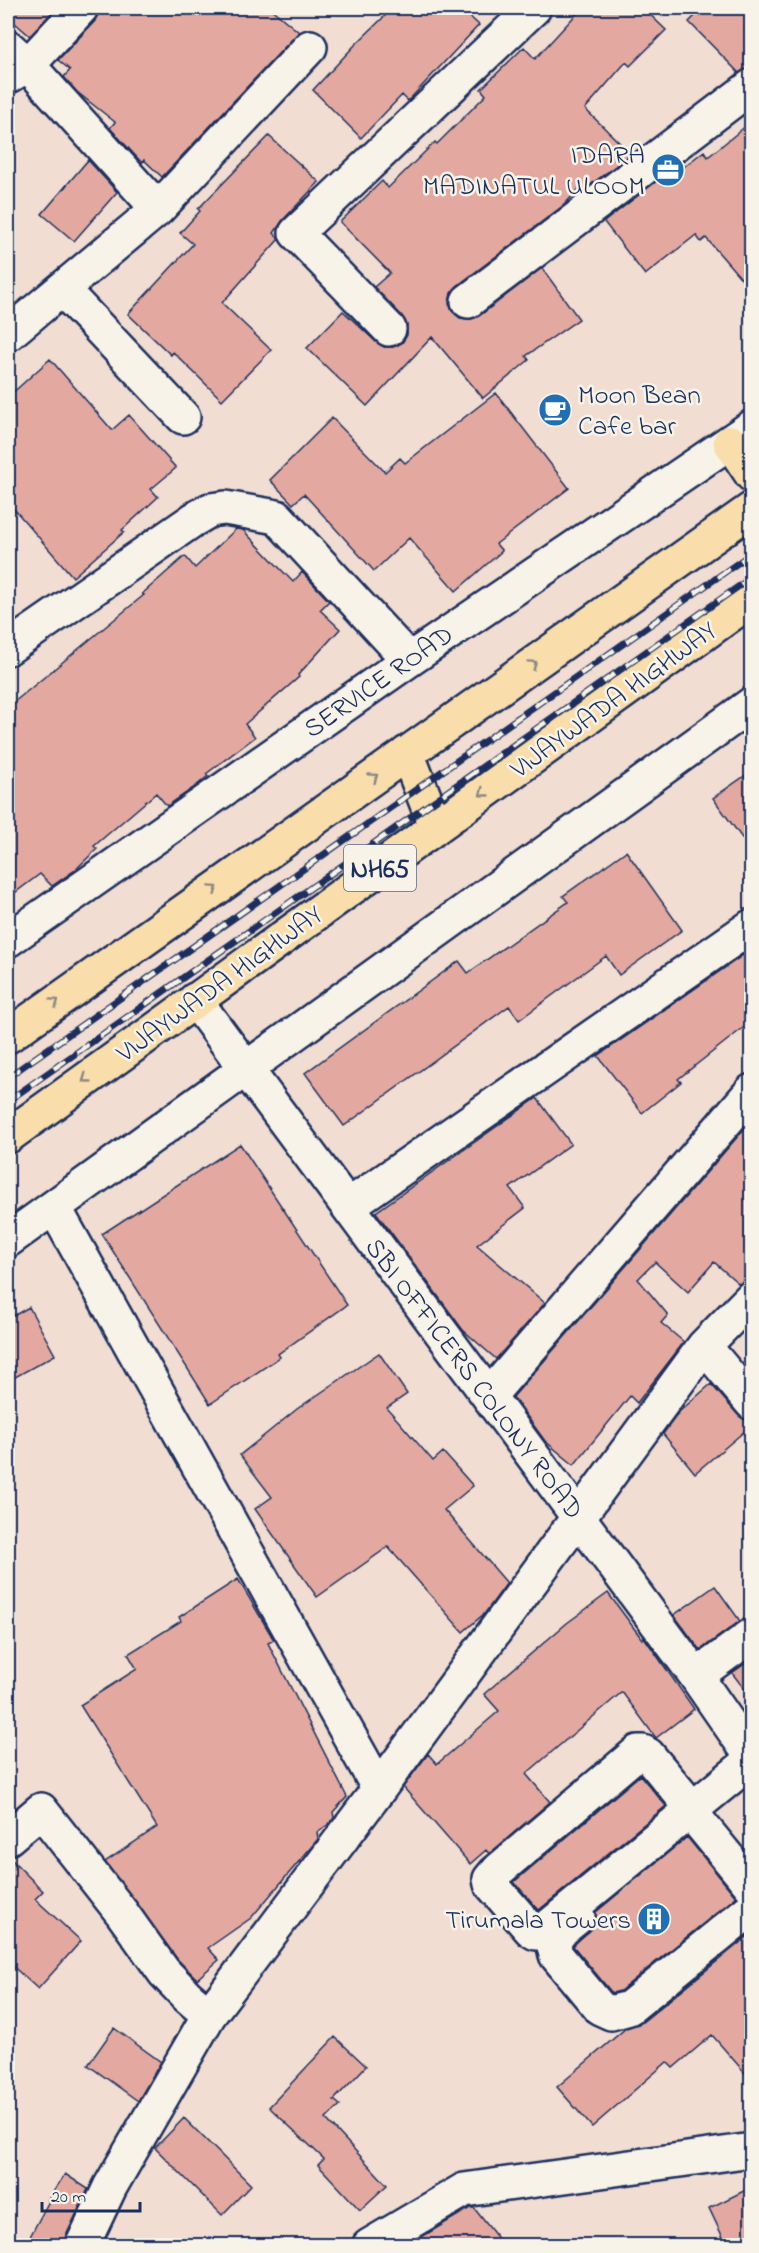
<svg xmlns="http://www.w3.org/2000/svg" width="759" height="2253" viewBox="0 0 759 2253" font-family="'Indie Flower',sans-serif">
  <rect width="100%" height="100%" fill="#f1ddd2"/>
  <filter id="ink" filterUnits="userSpaceOnUse"><feTurbulence type="fractalNoise" baseFrequency=".0167" numOctaves="2"/><feDisplacementMap in="SourceGraphic" scale="12" xChannelSelector="R" yChannelSelector="G"/><feConvolveMatrix kernelMatrix="1 2 1 2 8 2 1 2 1" color-interpolation-filters="sRGB"/></filter>
  <g filter="url(#ink)">
    <path fill="#e3a9a0" stroke="#1b2f5e" stroke-width="1.5" d="M 8,8 L 56,8 L 30,36 L 8,17 Z
      M 99,8 L 270,8 L 299,32 L 162,177 L 144,160 L 142,163 L 110,128 L 115,122 L 77,92 L 64,77 L 70,70 L 58,60 L 95,21 Z
      M 393,8 L 460,8 L 479,25 L 408,101 L 402,95 L 361,138 L 313,90 L 355,45 Z
      M 582,8 L 643,8 L 666,30 L 630,66 L 626,62 L 585,109 L 631,154 L 581,192 L 579,189 L 564,205 L 457,286 L 451,293 L 449,303 L 453,312 L 460,318 L 471,319 L 479,316 L 542,268 L 579,319 L 526,356 L 529,360 L 483,398 L 432,337 L 367,406 L 307,348 L 343,311 L 376,342 L 384,347 L 393,347 L 402,343 L 407,335 L 407,325 L 402,316 L 374,287 L 390,273 L 340,222 L 382,181 L 388,188 L 435,142 L 437,144 L 486,95 L 481,89 L 524,47 L 535,59 Z
      M 703,8 L 752,8 L 752,68 L 739,73 L 689,22 Z
      M 752,121 L 752,291 L 706,238 L 701,242 L 696,235 L 645,275 L 604,222 L 658,180 L 662,184 L 704,151 L 708,157 Z
      M 269,136 L 319,182 L 283,220 L 274,233 L 279,239 L 222,303 L 271,350 L 222,400 L 173,352 L 171,355 L 128,314 L 193,244 L 180,233 L 200,211 L 198,209 Z
      M 88,160 L 117,192 L 74,241 L 42,214 Z
      M 50,359 L 112,430 L 129,415 L 176,468 L 151,489 L 158,497 L 122,530 L 124,532 L 73,577 L 8,502 L 8,397 Z
      M 496,393 L 569,488 L 496,544 L 502,551 L 456,591 L 409,538 L 374,571 L 304,494 L 293,504 L 270,480 L 332,418 L 385,472 L 400,458 L 405,463 Z
      M 236,529 L 243,530 L 293,582 L 302,572 L 329,601 L 320,610 L 340,629 L 298,675 L 299,677 L 245,724 L 255,737 L 206,774 L 208,776 L 196,786 L 167,806 L 156,793 L 94,846 L 97,849 L 75,870 L 52,886 L 40,874 L 8,898 L 8,707 L 144,595 L 142,594 L 185,556 L 195,568 Z
      M 752,771 L 752,852 L 713,798 Z
      M 626,851 L 682,930 L 619,975 L 606,956 L 519,1020 L 509,1006 L 344,1126 L 305,1073 L 459,961 L 468,973 L 568,902 L 563,896 Z
      M 752,949 L 752,1021 L 678,1079 L 681,1082 L 642,1113 L 598,1056 Z
      M 537,1098 L 571,1144 L 510,1188 L 525,1208 L 477,1245 L 545,1303 L 496,1359 L 463,1330 L 376,1212 Z
      M 752,1120 L 752,1279 L 739,1284 L 714,1262 L 688,1292 L 655,1262 L 638,1279 L 668,1315 L 661,1323 L 684,1342 L 637,1403 L 630,1396 L 574,1465 L 545,1441 L 513,1397 Z
      M 240,1144 L 347,1305 L 278,1354 L 280,1357 L 210,1404 L 102,1234 Z
      M 29,1307 L 55,1355 L 8,1381 L 8,1319 Z
      M 379,1353 L 407,1394 L 387,1408 L 433,1461 L 443,1452 L 473,1486 L 444,1510 L 507,1583 L 485,1613 L 463,1632 L 388,1547 L 317,1597 L 255,1509 L 272,1497 L 240,1455 L 297,1409 Z
      M 711,1384 L 738,1415 L 745,1420 L 752,1421 L 752,1425 L 695,1473 L 663,1434 L 680,1411 Z
      M 238,1579 L 274,1640 L 268,1643 L 347,1797 L 333,1812 L 334,1818 L 329,1824 L 317,1832 L 318,1839 L 251,1918 L 208,1948 L 219,1960 L 197,1979 L 178,1960 L 105,1862 L 157,1827 L 80,1705 L 137,1669 L 128,1654 L 181,1621 L 179,1617 Z
      M 715,1586 L 740,1621 L 700,1650 L 674,1615 Z
      M 608,1593 L 642,1639 L 644,1637 L 694,1709 L 656,1738 L 622,1692 L 526,1774 L 550,1802 L 489,1854 L 486,1850 L 470,1864 L 403,1787 L 428,1754 L 437,1764 L 499,1711 L 484,1694 L 567,1623 Z
      M 752,1659 L 752,1699 L 732,1673 Z
      M 640,1775 L 666,1806 L 539,1910 L 514,1882 Z
      M 687,1837 L 736,1897 L 620,1991 L 612,1993 L 573,1946 L 595,1924 L 596,1912 Z
      M 8,1856 L 43,1891 L 35,1899 L 81,1941 L 38,1989 L 8,1962 Z
      M 752,1933 L 752,2081 L 712,2035 L 673,2068 L 667,2062 L 592,2127 L 557,2087 L 626,2028 L 641,2023 Z
      M 114,2028 L 161,2062 L 138,2101 L 88,2065 Z
      M 335,2037 L 366,2066 L 334,2100 L 340,2105 L 326,2119 L 387,2185 L 360,2210 L 318,2165 L 324,2159 L 269,2107 Z
      M 184,2118 L 251,2185 L 222,2215 L 155,2148 Z
      M 65,2174 L 88,2189 L 65,2238 L 64,2246 L 25,2246 L 49,2201 L 48,2200 Z
      M 752,2187 L 752,2246 L 727,2246 L 709,2208 Z
      M 470,2208 L 474,2208 L 504,2246 L 412,2246 L 425,2235 Z"/>
    <g fill="none" stroke-linecap="round" stroke-linejoin="round">
      <defs>
        <path id="minor" d="M 8,47 L 28,65 L 158,209
          M 9,76 L 28,65 L 81,8
          M 62,289 L 183,417
          M 468,301 L 752,86
          M 389,329 L 296,233 L 534,8
          M 8,334 L 158,209 L 310,47
          M 8,648 L 193,520 L 210,510 L 225,508 L 277,517 L 409,660
          M 8,940 L 409,660 L 752,427
          M 195,1000 L 696,1676 L 752,1757
          M 348,1206 L 752,926
          M 54,1207 L 379,1789
          M 8,1240 L 752,704
          M 704,1346 L 752,1403
          M 489,1396 L 752,1091
          M 696,1676 L 752,1635
          M 693,1809 L 648,1755 L 643,1752 L 638,1752 L 495,1873 L 490,1879 L 491,1884 L 531,1930 L 536,1933 L 542,1932 L 752,1760
          M 698,1821 L 752,1887
          M 8,1838 L 41,1810 L 122,1913 L 164,1972 L 187,1996 L 209,2015
          M 578,1917 L 562,1930 L 553,1942 L 556,1955 L 600,2008 L 611,2013 L 629,2008 L 752,1908
          M 82,2246 L 110,2187 L 209,2015 L 379,1789 L 704,1346 L 752,1297
          M 369,2246 L 464,2190 L 752,2150"/>
        <path id="highway" d="M 730,442 L 752,475
          M 407,753 L 436,827
          M 8,1036 L 752,509
          M 8,1136 L 752,599"/>
      </defs>
      <use href="#minor" stroke="#1b2f5e" stroke-width="38"/>
      <use href="#highway" stroke="#1b2f5e" stroke-width="38"/>
      <use href="#minor" stroke="#f7f3e8" stroke-width="33"/>
      <use href="#highway" stroke="#f9deab" stroke-width="33"/>
      <defs>
        <path id="rail" d="M 8,1077 L 752,553
          M 8,1101 L 752,577"/>
      </defs>
      <use href="#rail" stroke="#1b2f5e" stroke-width="7"/>
      <use href="#rail" stroke="#f7f3e8" stroke-width="4.5" stroke-dasharray="14" stroke-linecap="butt"/>
    </g>
    <defs><path id="oneway-chevron" d="M-2-3.5L2.5 0L-2 3.5" fill="none" stroke-width="1.6" stroke-linecap="round" stroke-linejoin="round" transform="scale(1.5)"/></defs>
    <g stroke="#8a8684">
      <use href="#oneway-chevron" transform="translate(533 664) rotate(-35)"/>
      <use href="#oneway-chevron" transform="translate(374 777) rotate(-35)"/>
      <use href="#oneway-chevron" transform="translate(483 793) rotate(144)"/>
      <use href="#oneway-chevron" transform="translate(214 889) rotate(-35)"/>
      <use href="#oneway-chevron" transform="translate(55 1002) rotate(-35)"/>
      <use href="#oneway-chevron" transform="translate(86 1079) rotate(144)"/>
    </g>
  </g>
  <defs>
    <symbol id="office-disc" viewBox="-11 -11 22 22"><circle r="9.5" fill="#1f6fb2" stroke="#f7f3e8"/><path d="M-6-3h4V-5.5h4V-3h4V5H-6ZM-1-4.5V-3h2v-1.5ZM-6 0V1H6V0Z" fill="#fff"/></symbol>
    <symbol id="cafe-disc" viewBox="-11 -11 22 22"><circle r="9.5" fill="#1f6fb2" stroke="#f7f3e8"/><path d="M-5.5-4.5H6V0H3Q3 3.5 0 3.5H-2.5Q-5.5 3.5-5.5 0ZM3-3.2v2h1.7v-2ZM-6 4.5H4V6H-6Z" fill="#fff"/></symbol>
    <symbol id="building-disc" viewBox="-11 -11 22 22"><circle r="9.5" fill="#1f6fb2" stroke="#f7f3e8"/><path d="M-4-6H4V6H1V3H-1V6H-4ZM-2.5-4.3h1.7v1.8h-1.7ZM.8-4.3h1.7v1.8H.8ZM-2.5-1h1.7V.8h-1.7ZM.8-1h1.7V.8H.8Z" fill="#fff"/></symbol>
  </defs>
  <g fill-rule="evenodd">
    <use href="#office-disc" x="649" y="151" width="38" height="38"/>
    <use href="#cafe-disc" x="536" y="391" width="38" height="38"/>
    <use href="#building-disc" x="635" y="1900" width="38" height="38"/>
  </g>
  <g text-anchor="middle" stroke-width="5" stroke-linejoin="round" paint-order="stroke">
    <rect fill="#f7f3e8" stroke="#5d6a87" stroke-width="1.5" x="344" y="845" width="72" height="46" rx="4.5"/>
    <g font-size="26" font-weight="bold" fill="#1b2f5e">
      <text x="380" y="877">NH65</text>
    </g>
    <g font-size="27" fill="#1b2f5e" stroke="#f7f3e8" text-anchor="end">
      <text x="645" y="163">IDARA<tspan x="645" dy="31">MADINATUL ULOOM</tspan></text>
      <text x="578" y="403" text-anchor="start">Moon Bean<tspan x="578" dy="31">Cafe bar</tspan></text>
      <text x="631" y="1928">Tirumala Towers</text>
    </g>
    <g font-size="27" fill="#1b2f5e" stroke="#f7f3e8">
      <text transform="translate(378 681) rotate(-35)" y="9">SERVICE ROAD</text>
      <text transform="translate(613 699) rotate(-36)" y="9">VIJAYWADA HIGHWAY</text>
      <text transform="translate(219 983) rotate(-36)" y="9">VIJAYWADA HIGHWAY</text>
      <text transform="translate(475 1378) rotate(53)" y="9">SBI OFFICERS COLONY ROAD</text>
    </g>
  </g>
  <rect width="759" height="2253" fill="none" stroke="#f7f3e8" stroke-width="30"/>
  <rect x="15" y="15" width="729" height="2223" fill="none" stroke="#1b2f5e" stroke-width="2" filter="url(#ink)"/>
  <path d="M42 2202v9h98v-9" fill="none" stroke="#1b2f5e" stroke-width="3"/>
  <text x="51" y="2202" font-size="18" fill="#1b2f5e" stroke="#f7f3e8" stroke-width="4.5" paint-order="stroke">20 m</text>
</svg>
